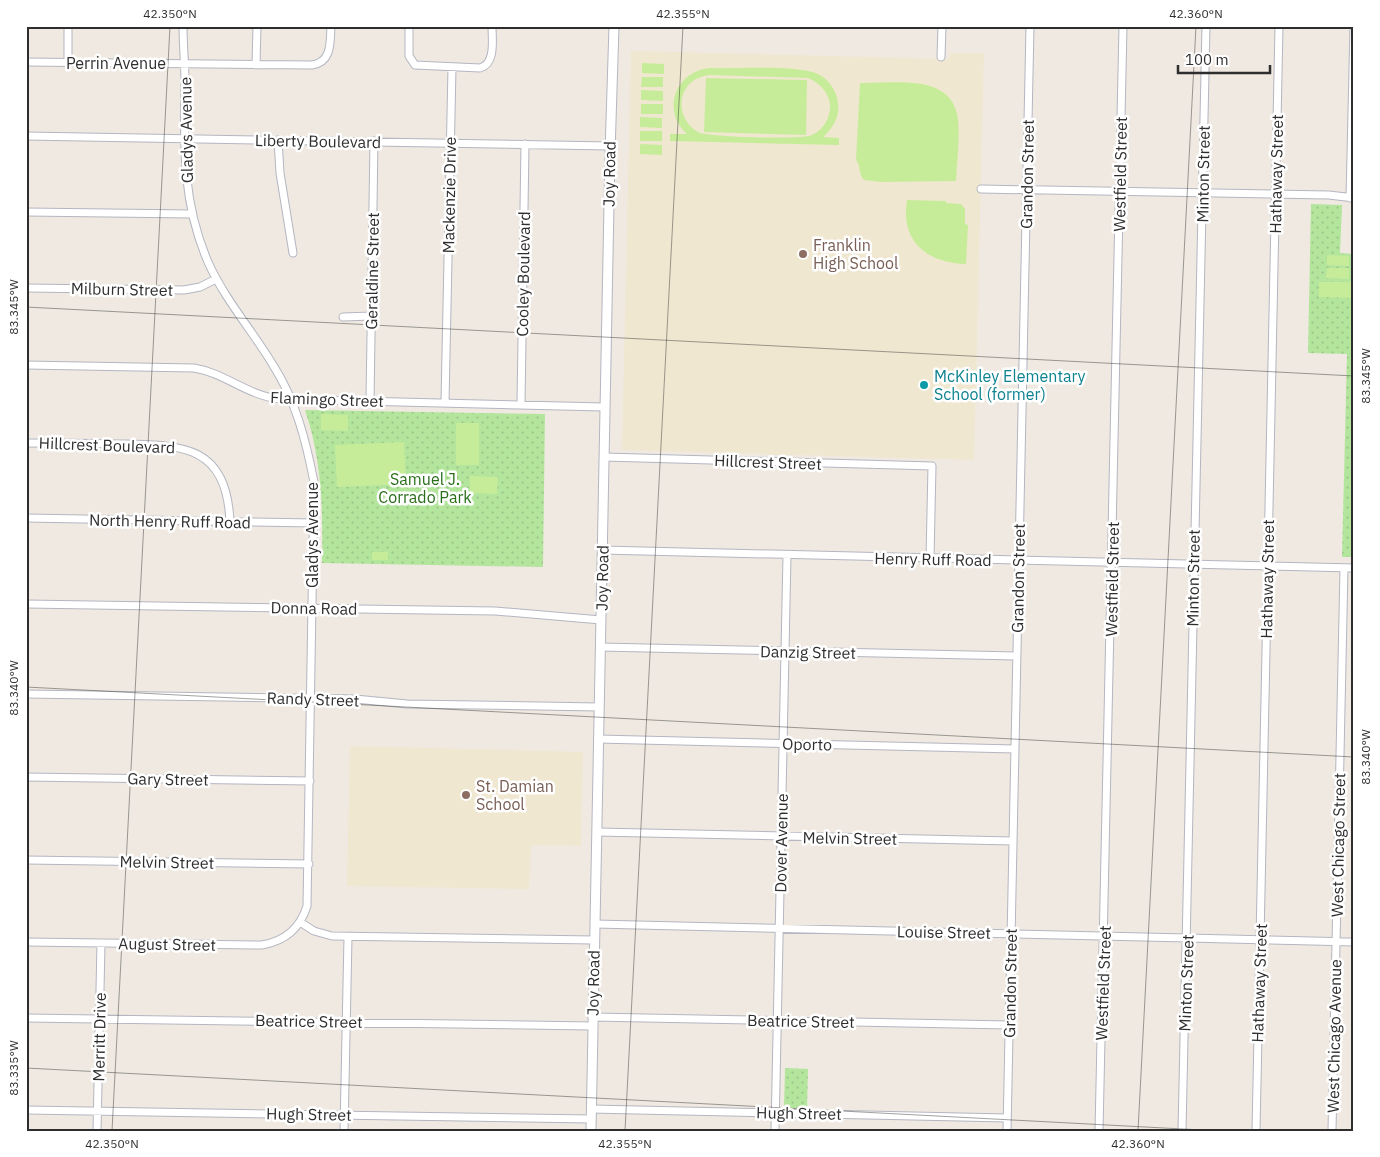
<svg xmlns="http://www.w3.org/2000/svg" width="1380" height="1157" viewBox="0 0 1380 1157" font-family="'IBM Plex Sans',sans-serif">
  <defs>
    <pattern id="grass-dots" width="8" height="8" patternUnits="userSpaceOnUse" patternTransform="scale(1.25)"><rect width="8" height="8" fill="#b4e59d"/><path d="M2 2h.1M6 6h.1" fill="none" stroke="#9bc588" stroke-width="1.8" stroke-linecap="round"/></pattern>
  </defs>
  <rect width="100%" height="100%" fill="#efe9e1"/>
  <path fill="#f0e7d0" d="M 631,51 L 949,59 L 950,53 L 984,53 L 974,460 L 622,450 Z
    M 350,746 L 583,752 L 581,846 L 531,845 L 529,889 L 347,886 Z"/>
  <path fill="url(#grass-dots)" d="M 1311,204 L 1342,205 L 1340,253 L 1354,254 L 1354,557 L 1342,557 L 1347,354 L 1308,353 Z
    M 305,410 L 545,414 L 543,567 L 322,563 C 323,510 322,460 305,410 Z
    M 785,1068 L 808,1069 L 807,1108 L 784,1108 Z"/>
  <path fill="#c7ec99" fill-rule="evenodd" d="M 642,63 L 664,64 L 664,74 L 642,73 Z
    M 709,68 C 733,69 802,64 820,75 C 830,81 837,92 838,103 C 840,117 833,128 823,137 L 839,138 L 839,145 L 670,141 L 670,134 L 687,134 C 661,111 675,72 709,68 ZM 711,75 L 808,78 C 819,83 828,91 830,104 C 831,116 824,130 812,135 C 799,140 715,137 700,133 C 671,118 677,77 711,75 Z
    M 642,77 L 663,77 L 663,87 L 641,87 Z
    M 706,78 L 807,80 L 806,135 L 704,132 Z
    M 860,83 C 894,84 952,72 958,119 C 960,138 957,161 956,181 L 881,182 L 864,180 C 858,173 861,166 856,160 Z
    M 641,90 L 663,91 L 663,101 L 641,100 Z
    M 641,104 L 663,104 L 663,114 L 641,114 Z
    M 640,117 L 662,118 L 662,128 L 640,127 Z
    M 640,131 L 662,131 L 662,141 L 640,141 Z
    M 640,144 L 662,145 L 662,155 L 640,154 Z
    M 907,200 L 946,201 L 946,203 L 961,204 L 965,209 L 965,224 L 968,225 L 966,264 C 927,263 900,241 907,200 Z
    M 1327,255 L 1349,256 L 1349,266 L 1327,265 Z
    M 1327,268 L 1349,268 L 1349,279 L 1326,278 Z
    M 1319,282 L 1353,282 L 1353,298 L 1319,297 Z
    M 321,414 L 348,415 L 348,431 L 321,430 Z
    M 456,423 L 479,423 L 479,465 L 456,465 Z
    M 404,442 L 406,484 L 337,487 L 335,445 Z
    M 470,476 L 498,477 L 497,494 L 470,493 Z
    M 372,552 L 388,552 L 388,560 L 372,560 Z"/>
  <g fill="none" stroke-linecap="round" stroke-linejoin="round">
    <defs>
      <path id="minor" d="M 409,26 L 409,56 L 415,65 L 480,68 C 496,64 492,39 492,26
        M 941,57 L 942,26
        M 26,62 L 312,65 C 332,62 330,43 331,26
        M 68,63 L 68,26
        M 256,65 L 257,26
        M 26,136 L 610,146
        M 278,140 L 280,173 L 293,253
        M 981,189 L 1329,195 L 1354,198
        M 1350,198 L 1354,26
        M 26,212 L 192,214
        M 26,288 L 184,290 L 200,287 L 216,279
        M 343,317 L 371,316
        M 26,365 L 194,368 C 225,373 248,396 280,399 L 604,407
        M 370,401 L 374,141
        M 445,402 L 452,67
        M 521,404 L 525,144
        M 26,443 C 57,443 87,443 118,444 C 180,445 226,443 230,521
        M 604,457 L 932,466 L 930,559
        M 26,518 L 314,523
        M 602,550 L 1354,568
        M 26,604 L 495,611 L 601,620
        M 600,647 L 1016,656
        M 26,694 L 355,699 L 407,704 L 599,707
        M 598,739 L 1015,749
        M 26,777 L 310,781
        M 597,832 L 1013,841
        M 26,860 L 309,864
        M 300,922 L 314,931 L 332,936 L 594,940
        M 595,924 L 1354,942
        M 26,942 L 262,945 C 285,941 300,929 307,906 L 314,482 C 306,441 296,401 273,365 C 252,330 225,300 208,262 C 182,202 184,147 185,83 C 185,64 183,45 183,26
        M 592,1017 L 1009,1025
        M 26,1018 L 592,1026
        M 591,1109 L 1007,1118
        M 26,1110 L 591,1119
        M 97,1131 L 101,943
        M 344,1131 L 348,937
        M 775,1131 L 787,555
        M 1007,1131 L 1030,26
        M 1099,1131 L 1123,26
        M 1182,1131 L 1206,26
        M 1256,1131 L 1279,26
        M 1332,1131 L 1344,568"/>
      <path id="tertiary" d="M 591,1131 L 610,153 L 614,26"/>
    </defs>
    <use href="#minor" stroke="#b4b6c1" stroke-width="9"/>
    <use href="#tertiary" stroke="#b4b6c1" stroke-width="11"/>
    <use href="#minor" stroke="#fff" stroke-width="7"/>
    <use href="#tertiary" stroke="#fff" stroke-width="9"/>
  </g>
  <path fill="none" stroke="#2e2e2e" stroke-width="1" stroke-opacity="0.45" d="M 26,307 L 1354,376M 26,687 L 1354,757M 26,1068 L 1221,1131M 112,1131 L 170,26M 625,1131 L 683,26M 1138,1131 L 1196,26"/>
  <g fill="#8d6e63" stroke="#fff" stroke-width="2">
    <circle cx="803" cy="254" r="5"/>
    <circle cx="466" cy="795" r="5"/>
  </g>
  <circle fill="#0f9aa8" stroke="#fff" stroke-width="2" cx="924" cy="385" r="5"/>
  <g text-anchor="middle" stroke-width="5" stroke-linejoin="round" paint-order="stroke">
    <g font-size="16" fill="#2e2e2e" stroke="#fff">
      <text x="116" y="69">Perrin Avenue</text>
      <text transform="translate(186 130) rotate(-91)" y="6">Gladys Avenue</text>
      <text transform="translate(318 141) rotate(1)" y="6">Liberty Boulevard</text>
      <text transform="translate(609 174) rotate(-89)" y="6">Joy Road</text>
      <text transform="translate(1027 174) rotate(-89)" y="6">Grandon Street</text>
      <text transform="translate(1120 174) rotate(-89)" y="6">Westfield Street</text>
      <text transform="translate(1203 174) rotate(-89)" y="6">Minton Street</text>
      <text transform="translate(1276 174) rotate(-89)" y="6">Hathaway Street</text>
      <text transform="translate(449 195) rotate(-89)" y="6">Mackenzie Drive</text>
      <text transform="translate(372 271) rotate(-89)" y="6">Geraldine Street</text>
      <text transform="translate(523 274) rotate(-89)" y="6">Cooley Boulevard</text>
      <text transform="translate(122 289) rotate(1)" y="6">Milburn Street</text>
      <text transform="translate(327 399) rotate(2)" y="6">Flamingo Street</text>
      <text transform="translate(107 445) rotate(2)" y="6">Hillcrest Boulevard</text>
      <text transform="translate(768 462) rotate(2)" y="6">Hillcrest Street</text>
      <text transform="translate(170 521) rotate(1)" y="6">North Henry Ruff Road</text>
      <text transform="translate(312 535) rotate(-90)" y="6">Gladys Avenue</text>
      <text transform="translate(933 559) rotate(1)" y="6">Henry Ruff Road</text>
      <text transform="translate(602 578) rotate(-89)" y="6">Joy Road</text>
      <text transform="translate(1018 578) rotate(-89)" y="6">Grandon Street</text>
      <text transform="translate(1193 578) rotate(-89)" y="6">Minton Street</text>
      <text transform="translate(1112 579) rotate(-89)" y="6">Westfield Street</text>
      <text transform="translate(1267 579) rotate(-89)" y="6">Hathaway Street</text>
      <text transform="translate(314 608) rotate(1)" y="6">Donna Road</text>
      <text transform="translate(808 652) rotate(1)" y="6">Danzig Street</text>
      <text transform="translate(313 699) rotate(2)" y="6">Randy Street</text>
      <text transform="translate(807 744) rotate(1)" y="6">Oporto</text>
      <text transform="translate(168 779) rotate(1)" y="6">Gary Street</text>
      <text transform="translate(850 838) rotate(1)" y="6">Melvin Street</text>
      <text transform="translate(781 843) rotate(-89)" y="6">Dover Avenue</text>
      <text transform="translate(1338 845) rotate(-89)" y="6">West Chicago Street</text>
      <text transform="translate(167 862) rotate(1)" y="6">Melvin Street</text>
      <text transform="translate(944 932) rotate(1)" y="6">Louise Street</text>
      <text transform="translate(167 944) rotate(1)" y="6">August Street</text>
      <text transform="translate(593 983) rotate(-89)" y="6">Joy Road</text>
      <text transform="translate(1010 983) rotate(-89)" y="6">Grandon Street</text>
      <text transform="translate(1103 983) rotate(-88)" y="6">Westfield Street</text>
      <text transform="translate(1186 983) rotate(-88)" y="6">Minton Street</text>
      <text transform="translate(1259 983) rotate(-88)" y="6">Hathaway Street</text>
      <text transform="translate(309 1021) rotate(1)" y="6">Beatrice Street</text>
      <text transform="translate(801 1021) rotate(1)" y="6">Beatrice Street</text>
      <text transform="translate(1334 1036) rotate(-89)" y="6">West Chicago Avenue</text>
      <text transform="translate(99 1037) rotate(-89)" y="6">Merritt Drive</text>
      <text transform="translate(799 1113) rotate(1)" y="6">Hugh Street</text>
      <text transform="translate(309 1114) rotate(1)" y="6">Hugh Street</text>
    </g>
    <g font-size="16" fill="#785e54" stroke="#fff" text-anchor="start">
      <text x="813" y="251">Franklin<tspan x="813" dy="18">High School</tspan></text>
      <text x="476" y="792">St. Damian<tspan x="476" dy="18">School</tspan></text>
    </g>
    <g font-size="16" fill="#0d838f" stroke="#fff" text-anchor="start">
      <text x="934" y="382">McKinley Elementary<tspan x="934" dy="18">School (former)</tspan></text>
    </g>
    <g font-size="16" fill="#2a6e1a" stroke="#fff">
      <text x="425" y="485">Samuel J.<tspan x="425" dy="18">Corrado Park</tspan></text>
    </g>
  </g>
  <rect width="1380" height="1157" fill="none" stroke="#ffffff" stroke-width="55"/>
  <path d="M1178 65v8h92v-8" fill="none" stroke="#2e2e2e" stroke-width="2.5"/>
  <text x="1185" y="65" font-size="15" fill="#2e2e2e" stroke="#ffffff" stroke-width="4" paint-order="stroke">100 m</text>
  <rect x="28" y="28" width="1324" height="1102" fill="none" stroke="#2e2e2e" stroke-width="2"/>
  <g font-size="12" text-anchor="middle" fill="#2e2e2e">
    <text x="170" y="18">42.350°N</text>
    <text x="683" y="18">42.355°N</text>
    <text x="1196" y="18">42.360°N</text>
    <text transform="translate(14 307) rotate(-90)" y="4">83.345°W</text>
    <text transform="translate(1366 376) rotate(-90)" y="4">83.345°W</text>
    <text transform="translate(14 688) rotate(-90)" y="4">83.340°W</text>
    <text transform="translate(1366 757) rotate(-90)" y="4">83.340°W</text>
    <text transform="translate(14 1068) rotate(-90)" y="4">83.335°W</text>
    <text x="112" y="1148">42.350°N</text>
    <text x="625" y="1148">42.355°N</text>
    <text x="1138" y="1148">42.360°N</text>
  </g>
</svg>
